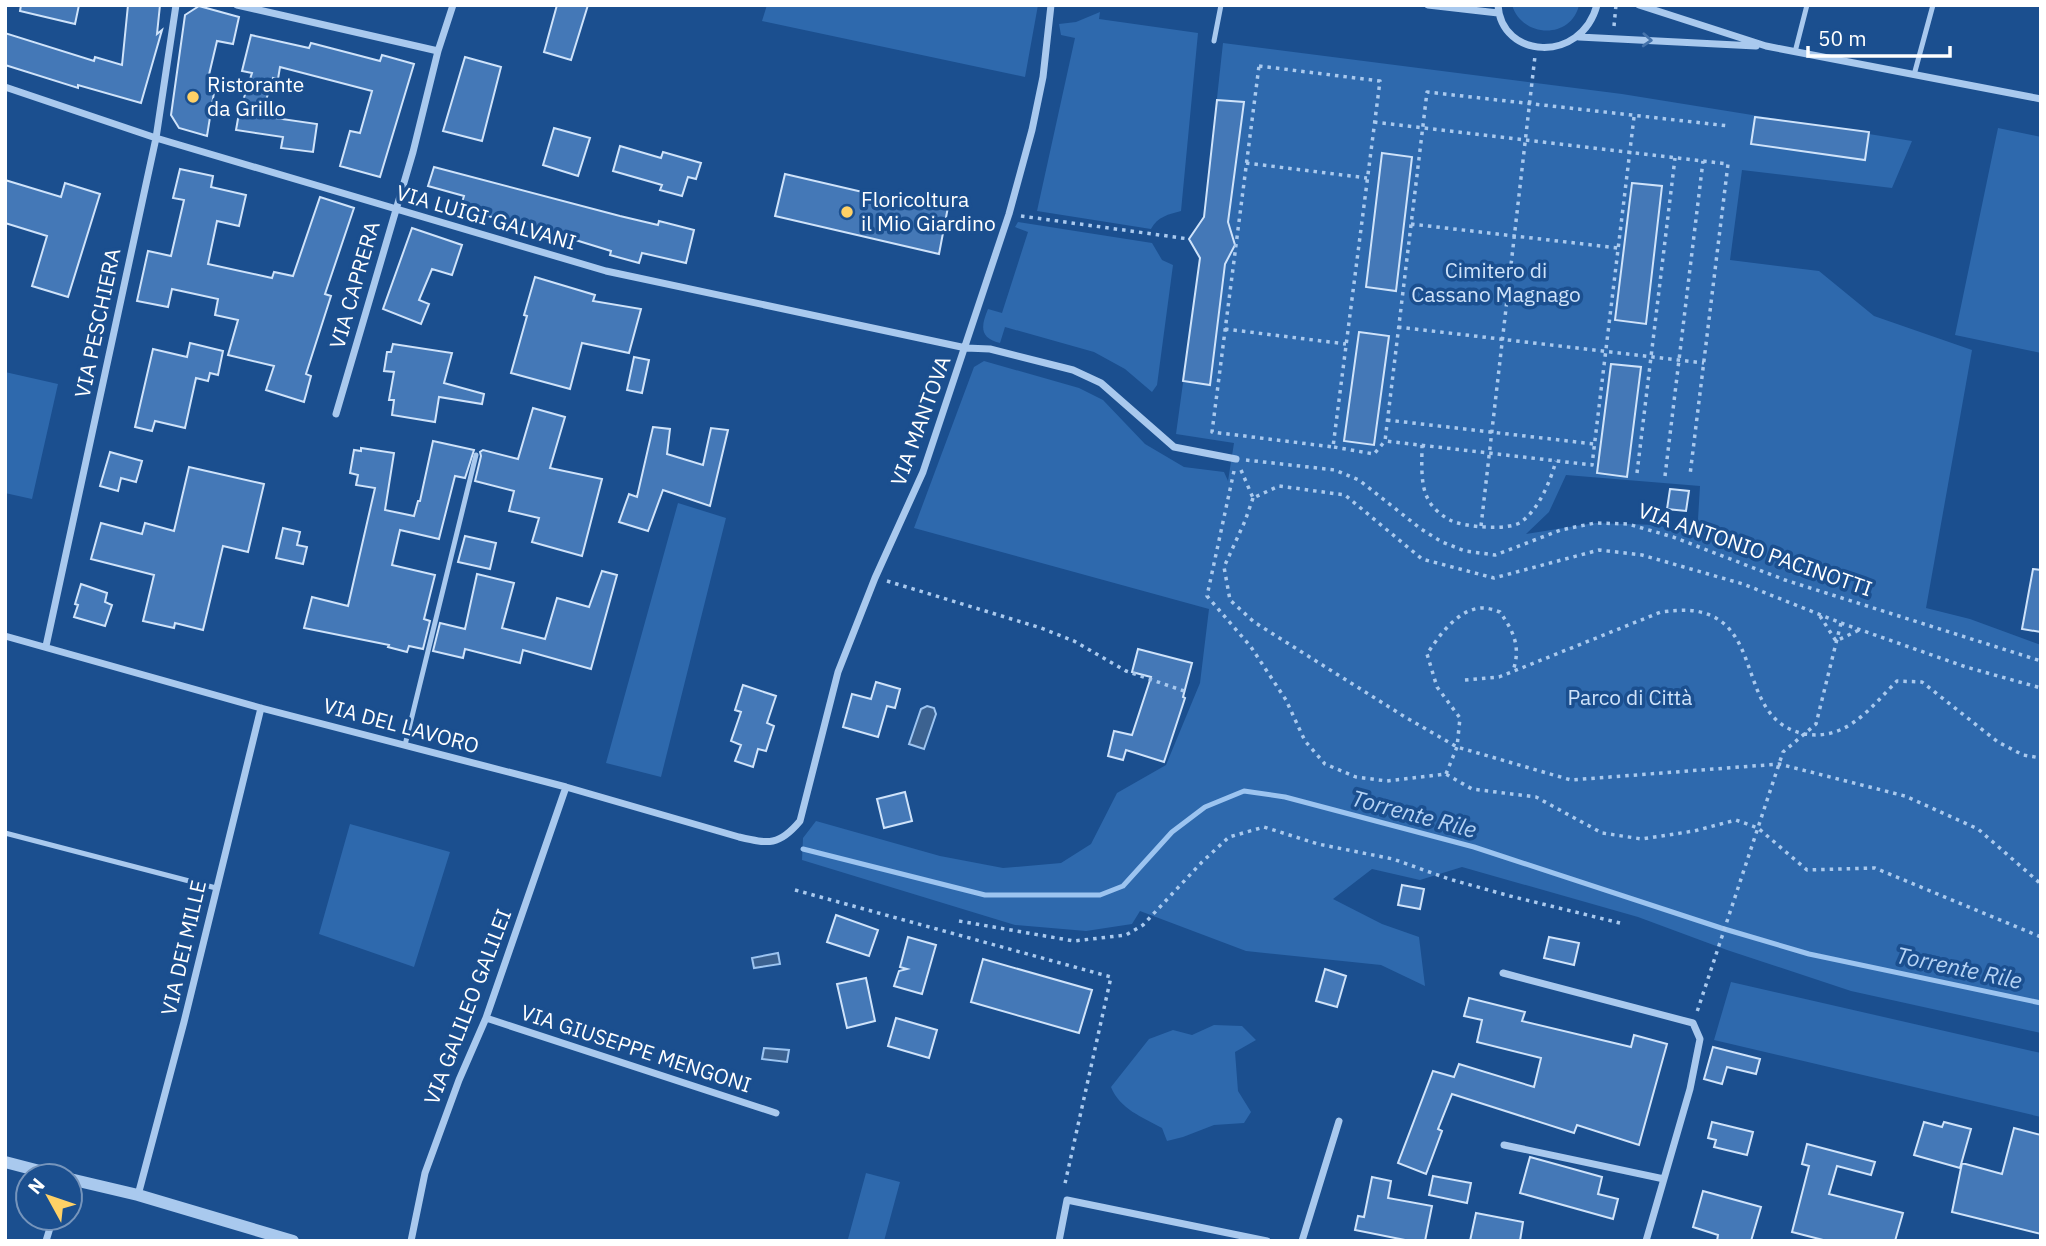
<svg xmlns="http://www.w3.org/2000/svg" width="2046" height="1246" viewBox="0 0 2046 1246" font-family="'IBM Plex Sans',sans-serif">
  <rect width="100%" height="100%" fill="#1b4f8f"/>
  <path fill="#2e69ad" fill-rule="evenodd" d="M 767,5 L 1038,5 L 1025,77 L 762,21 Z
    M 1512,5 L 1579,5 C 1571,40 1522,38 1512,5 Z
    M 1100,12 L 1099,19 L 1198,33 L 1181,211 C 1169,214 1157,217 1151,229 L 1037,211 L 1075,38 L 1061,35 L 1059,24 L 1076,22 Z
    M 1223,43 L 1622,94 L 1912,141 L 1892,188 L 1742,170 L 1730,260 L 1819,271 L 1874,316 L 1972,350 L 1926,608 L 1970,619 L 2041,645 L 2041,1033 L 1851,991 L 1727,950 L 1638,917 L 1462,867 L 1420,880 L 1372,869 L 1333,899 L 1382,924 L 1419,937 L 1425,986 L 1381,965 L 1246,951 L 1140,911 L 1132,924 L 1086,931 L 1015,925 L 802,860 L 803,838 L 816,821 L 940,856 L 1003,868 L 1061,863 L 1091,844 L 1117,793 L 1166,765 L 1200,683 L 1209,609 L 914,528 L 974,367 L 984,361 L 1079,388 L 1103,400 L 1145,444 L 1184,467 L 1224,472 L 1228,481 L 1234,443 L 1176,434 L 1200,259 L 1189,239 L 1204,217 ZM 1566,475 L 1700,486 L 1697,536 L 1657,525 L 1595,523 L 1526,534 L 1549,512 Z
    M 1998,128 L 2041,137 L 2041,353 L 1955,335 Z
    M 1018,222 L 1152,243 L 1162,260 L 1173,265 L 1157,385 L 1152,392 L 1125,369 L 1094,352 L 1005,327 L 1000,343 C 979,338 981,326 988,309 L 1002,313 L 1028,232 L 1015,227 Z
    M 5,372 L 58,384 L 32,499 L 5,493 Z
    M 678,503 L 726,518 L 661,777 L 606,763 Z
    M 350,824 L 450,852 L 414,967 L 319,934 Z
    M 1731,982 L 2041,1053 L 2041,1117 L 1714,1040 Z
    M 1214,1025 L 1242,1026 L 1256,1040 L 1235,1052 L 1238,1091 L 1251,1112 L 1244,1123 L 1214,1125 L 1183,1137 L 1167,1141 L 1162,1128 C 1142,1117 1120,1109 1111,1087 L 1149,1039 L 1173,1030 L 1192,1035 Z
    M 866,1173 L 900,1182 L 884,1241 L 848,1239 Z"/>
  <path fill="#3c6290" stroke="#9cc4f0" stroke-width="2" d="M 927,706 L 934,708 L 936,714 L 924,749 L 909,744 L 921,709 Z
    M 778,953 L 780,964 L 754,968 L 752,958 Z
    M 764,1048 L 789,1050 L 787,1062 L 762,1059 Z"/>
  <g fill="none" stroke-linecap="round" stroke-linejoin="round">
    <path stroke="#9cc4f0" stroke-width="5" d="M 803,849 L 985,895 L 1100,895 L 1123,886 L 1172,832 L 1205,807 L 1244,791 L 1285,797 L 1474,847 L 1721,928 L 1809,954 L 2041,1003"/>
  </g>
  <path fill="#4478b7" stroke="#cfe3fa" stroke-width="2" d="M 21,5 L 79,5 L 75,24 L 20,11 Z
    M 128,5 L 160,5 L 157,34 L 162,30 L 141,103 L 78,85 L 78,88 L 5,65 L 5,33 L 94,61 L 95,57 L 122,65 Z
    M 557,5 L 588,5 L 571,60 L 544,52 Z
    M 199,6 L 239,17 L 233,44 L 217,41 L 208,79 L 216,80 L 207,136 L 179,128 L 171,115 L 185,15 Z
    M 251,35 L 309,48 L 311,43 L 380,61 L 382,55 L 414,64 L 380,177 L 340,166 L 350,131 L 360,133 L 372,91 L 280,67 L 278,79 L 273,78 L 261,116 L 317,124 L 313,152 L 281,148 L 283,137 L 236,130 L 239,113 L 252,73 L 242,71 Z
    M 465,57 L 501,67 L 482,141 L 443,131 Z
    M 1217,100 L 1244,102 L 1228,222 L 1235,245 L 1225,264 L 1210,385 L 1183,381 L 1200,258 L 1189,239 L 1204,217 Z
    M 1755,117 L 1869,132 L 1865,160 L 1751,144 Z
    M 554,128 L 590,138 L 578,176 L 543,165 Z
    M 620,146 L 661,158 L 663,152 L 701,163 L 696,179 L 688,177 L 682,196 L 660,190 L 662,185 L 613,171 Z
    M 1382,153 L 1412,157 L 1396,291 L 1366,287 Z
    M 434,167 L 620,216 L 658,225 L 659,221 L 694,230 L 686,263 L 642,253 L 639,263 L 610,255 L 611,251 L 543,230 L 460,209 L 464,196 L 428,186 Z
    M 180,169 L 213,176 L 211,187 L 246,195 L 239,226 L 217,221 L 208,264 L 272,278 L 274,272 L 293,276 L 320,197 L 354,208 L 325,294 L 331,296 L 306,374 L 311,376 L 304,402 L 266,390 L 274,366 L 228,355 L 238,320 L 215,315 L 218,299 L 172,289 L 168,307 L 137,301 L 148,251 L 171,256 L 184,200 L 173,198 Z
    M 785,174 L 884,197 L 884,194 L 948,207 L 939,254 L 775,216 Z
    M 5,180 L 61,197 L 65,183 L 100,194 L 68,297 L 32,286 L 47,236 L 5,223 Z
    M 1632,183 L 1662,186 L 1646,324 L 1615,320 Z
    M 412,228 L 462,245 L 452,275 L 432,269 L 419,300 L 429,304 L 421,324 L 383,309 Z
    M 535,277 L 595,295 L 593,301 L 641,309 L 629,353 L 582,343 L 570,389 L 511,373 L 527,316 L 524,315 Z
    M 1359,332 L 1389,336 L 1374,445 L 1344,441 Z
    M 190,343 L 223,351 L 218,375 L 210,373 L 208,381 L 196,378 L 185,428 L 155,421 L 152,431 L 135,427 L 153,349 L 187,357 Z
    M 393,344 L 452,353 L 444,383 L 484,394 L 482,404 L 439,397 L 435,422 L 392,415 L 394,400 L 389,400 L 394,372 L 384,371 L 387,352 L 391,352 Z
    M 634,357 L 649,360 L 642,393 L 627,390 Z
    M 1611,364 L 1641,367 L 1627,477 L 1597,473 Z
    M 533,408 L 565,417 L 550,468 L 602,479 L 582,556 L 532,542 L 539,518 L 509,511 L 514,491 L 475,481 L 481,456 L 480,452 L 483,450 L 518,459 Z
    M 653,427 L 670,429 L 667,454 L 703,465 L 711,428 L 728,430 L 710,506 L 663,490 L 648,531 L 619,522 L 629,494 L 637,497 Z
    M 433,441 L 474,450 L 465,478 L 455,476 L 439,539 L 400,530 L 392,565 L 435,575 L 424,619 L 430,621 L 423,649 L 409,646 L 407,652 L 388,647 L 389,645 L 304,628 L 312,597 L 348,606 L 375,488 L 356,485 L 358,475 L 350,473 L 354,450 L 361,451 L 361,448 L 394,453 L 385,510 L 414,516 L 418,501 L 420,501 Z
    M 110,452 L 142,461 L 136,482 L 121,478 L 118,491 L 100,486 Z
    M 189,467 L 264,484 L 248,552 L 223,546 L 203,630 L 175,623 L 174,628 L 143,621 L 154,575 L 91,559 L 101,523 L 142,534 L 145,523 L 174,531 Z
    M 1670,489 L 1689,491 L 1686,511 L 1667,509 Z
    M 283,528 L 300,532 L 297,545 L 307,547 L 303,564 L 276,558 Z
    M 465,536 L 496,543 L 490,569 L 458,562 Z
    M 2033,569 L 2041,570 L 2041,632 L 2022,629 Z
    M 602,571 L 617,575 L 591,669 L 523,650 L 520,663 L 465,649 L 463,658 L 433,651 L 440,623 L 465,629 L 477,574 L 514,583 L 502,628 L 545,639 L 557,598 L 589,607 Z
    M 81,584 L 107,593 L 105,602 L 112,605 L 105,626 L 74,617 L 78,605 L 75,604 Z
    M 1138,649 L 1192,663 L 1183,697 L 1185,698 L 1164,762 L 1126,750 L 1123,760 L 1108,756 L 1114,731 L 1132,735 L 1151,677 L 1132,672 Z
    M 876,682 L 900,689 L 895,708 L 887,706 L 878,737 L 843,727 L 852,694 L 871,699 Z
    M 743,685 L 776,696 L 767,723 L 774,726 L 766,751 L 758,749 L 753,767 L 735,761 L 741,745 L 731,741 L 741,712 L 735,710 Z
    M 905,792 L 912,821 L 884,828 L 877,799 Z
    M 1402,885 L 1424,889 L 1420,909 L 1398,905 Z
    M 836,915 L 878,930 L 869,956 L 827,942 Z
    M 908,937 L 936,945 L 922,994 L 894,986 L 899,971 L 907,969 L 900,967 Z
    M 1549,937 L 1579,943 L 1574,965 L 1544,958 Z
    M 983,959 L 1092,990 L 1079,1033 L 971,1002 Z
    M 1325,969 L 1346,976 L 1337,1007 L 1316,1001 Z
    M 866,978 L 875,1021 L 847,1028 L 837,984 Z
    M 1469,998 L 1525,1012 L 1522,1021 L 1631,1047 L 1634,1035 L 1667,1044 L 1639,1145 L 1577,1125 L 1574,1133 L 1452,1094 L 1438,1129 L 1442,1131 L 1426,1174 L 1398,1163 L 1433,1071 L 1454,1077 L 1459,1064 L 1534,1087 L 1541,1058 L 1477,1042 L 1482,1020 L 1464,1016 Z
    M 896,1018 L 937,1030 L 929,1058 L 888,1046 Z
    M 1713,1047 L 1760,1059 L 1756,1074 L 1727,1067 L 1722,1084 L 1704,1079 Z
    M 1712,1122 L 1753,1132 L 1747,1155 L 1714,1147 L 1716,1140 L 1708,1138 Z
    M 1924,1122 L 1942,1127 L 1944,1122 L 1971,1129 L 1960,1168 L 1914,1155 Z
    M 2014,1128 L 2041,1135 L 2041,1234 L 1952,1212 L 1962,1163 L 2002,1174 Z
    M 1807,1144 L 1875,1162 L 1871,1175 L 1837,1166 L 1829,1194 L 1903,1213 L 1895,1241 L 1827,1241 L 1792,1232 L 1809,1166 L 1802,1164 Z
    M 1530,1157 L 1602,1177 L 1598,1194 L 1618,1199 L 1613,1219 L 1520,1193 Z
    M 1433,1176 L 1471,1183 L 1467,1203 L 1429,1195 Z
    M 1372,1177 L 1391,1181 L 1388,1198 L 1432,1206 L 1425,1241 L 1410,1241 L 1355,1230 L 1358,1216 L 1364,1217 Z
    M 1703,1191 L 1761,1207 L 1751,1241 L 1717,1241 L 1718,1235 L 1693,1227 Z
    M 1476,1213 L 1523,1222 L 1520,1241 L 1470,1241 Z"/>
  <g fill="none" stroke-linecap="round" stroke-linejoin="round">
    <path stroke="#a9c9ee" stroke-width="3.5" stroke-dasharray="3.5 5" stroke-linecap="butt" d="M 1614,26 L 1616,5
      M 1259,66 L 1380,81 L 1333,447 L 1212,432 Z
      M 1634,117 L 1592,465 L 1385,441 L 1427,92 L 1729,126
      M 1374,122 L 1728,164 L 1690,475
      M 1246,163 L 1367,178
      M 1021,216 L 1189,239
      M 1411,224 L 1618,248
      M 1398,327 L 1704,363
      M 1225,329 L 1346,344
      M 1387,420 L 1594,444
      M 1422,445 C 1422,461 1420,485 1428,499 C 1432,508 1443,517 1452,521 C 1466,527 1508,531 1521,522 C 1539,509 1550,482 1556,461
      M 1334,447 L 1374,454 L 1385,441
      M 1246,460 L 1335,470 L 1359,480 L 1421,529 L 1442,542 L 1465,551 L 1495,555 L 1561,530 L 1595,523 L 1628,524 L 1673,537 L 1785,580 L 2041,661
      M 1241,470 L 1253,498 L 1279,486 L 1345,495 L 1422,559 L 1494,578 L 1599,550 L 1642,555 L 1743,584 L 1841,623 L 1816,724 L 1783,752 L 1697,1012
      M 1234,471 L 1207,596 L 1251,647 L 1286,700 L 1305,741 L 1325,764 L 1356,777 L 1387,781 L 1446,774 L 1472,789 L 1536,797 L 1602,833 L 1642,839 L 1694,831 L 1736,820 L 1758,828 L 1807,870 L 1875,868 L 2041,937
      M 1637,473 L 1675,158
      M 1665,476 L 1703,161
      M 1253,498 L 1245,521 L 1224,567 L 1230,600 L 1254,622 L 1405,717 L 1457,747 L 1571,780 L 1779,764 L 1905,796 L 1978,829 L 2041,884
      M 1481,526 L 1535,56
      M 887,581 L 1041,628 L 1074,641 L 1126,671 L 1187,692
      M 1820,616 L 1836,641 L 1859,630
      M 1841,623 L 1966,667 L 2041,688
      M 1465,680 L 1499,677 L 1661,612 C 1680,610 1696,608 1714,617 C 1761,641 1742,722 1805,734 C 1847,741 1871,707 1897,681 L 1922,682 L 1998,742 L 2023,755 L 2041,758
      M 1446,774 L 1457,747 L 1460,718 L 1437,687 L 1427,654 C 1439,636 1458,608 1483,608 C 1488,608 1494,610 1500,612 C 1514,632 1521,647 1513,671
      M 795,890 L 1111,977 L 1064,1188
      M 959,921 L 1074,941 L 1126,935 L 1143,925 L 1202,862 L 1229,837 L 1264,827 L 1318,844 L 1393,859 L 1449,879 L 1510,896 L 1620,923"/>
    <path stroke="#a9c9ee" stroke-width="5" d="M 1214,41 L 1221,5
      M 1795,52 L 1807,5
      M 1914,75 L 1933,5
      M 405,745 L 476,455
      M 5,833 L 216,888"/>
    <path stroke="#a9c9ee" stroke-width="7" d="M 237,5 L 438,51
      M 1428,5 L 1498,13
      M 1498,5 C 1501,59 1581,64 1597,5
      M 1639,5 L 1766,46 L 2041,99
      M 1579,37 L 1756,46
      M 5,87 L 156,138 L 606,271 L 966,348 L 990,349 L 1073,370 L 1101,383 L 1174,447 L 1236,459
      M 336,414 L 413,152 L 438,51 L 453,5
      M 5,636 L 261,708 L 566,787 L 739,837 C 769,844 779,846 800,821 L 838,672 L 875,578 L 923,472 L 1009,214 L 1032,130 L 1043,77 L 1051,5
      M 46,646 L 156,138 L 176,5
      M 1503,973 L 1693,1023 L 1700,1039 L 1690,1089 L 1646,1241
      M 486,1018 L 776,1113
      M 1504,1145 L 1664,1179
      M 138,1195 L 184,1022 L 261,708
      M 46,1241 L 53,1218
      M 411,1241 L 425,1173 L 459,1080 L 486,1018 L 566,787
      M 1059,1241 L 1067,1200 L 1267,1241
      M 1302,1241 L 1339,1121"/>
    <path stroke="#a9c9ee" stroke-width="12" d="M 5,1162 L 59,1176
      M 70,1179 L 138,1195 L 293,1241"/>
  </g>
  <defs><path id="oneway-chevron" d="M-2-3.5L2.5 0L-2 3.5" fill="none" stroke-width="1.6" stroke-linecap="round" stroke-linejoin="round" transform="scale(1.75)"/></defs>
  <use stroke="#4674ac" href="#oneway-chevron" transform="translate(1647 40) rotate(3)"/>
  <g fill="#ffd166" stroke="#1b4f8f" stroke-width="2.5">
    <circle cx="193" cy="97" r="7"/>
    <circle cx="847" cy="212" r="7"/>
  </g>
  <g text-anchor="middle" stroke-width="7" stroke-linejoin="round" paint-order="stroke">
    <g font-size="21" fill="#fff" stroke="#1b4f8f" text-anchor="start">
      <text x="207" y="92">Ristorante<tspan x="207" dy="24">da Grillo</tspan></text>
      <text x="861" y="207">Floricoltura<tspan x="861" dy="24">il Mio Giardino</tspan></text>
    </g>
    <g font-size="21" fill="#fff" stroke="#1b4f8f">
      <text transform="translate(486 218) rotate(16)" y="7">VIA LUIGI GALVANI</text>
      <text transform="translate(355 285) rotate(-74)" y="7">VIA CAPRERA</text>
      <text transform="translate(98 323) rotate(-78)" y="7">VIA PESCHIERA</text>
      <text transform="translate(921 421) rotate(-70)" y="7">VIA MANTOVA</text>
      <text transform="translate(1755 550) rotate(19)" y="7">VIA ANTONIO PACINOTTI</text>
      <text transform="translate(401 726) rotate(15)" y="7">VIA DEL LAVORO</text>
      <text transform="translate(184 948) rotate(-77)" y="7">VIA DEI MILLE</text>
      <text transform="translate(468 1007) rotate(-69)" y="7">VIA GALILEO GALILEI</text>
      <text transform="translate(636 1049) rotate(18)" y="7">VIA GIUSEPPE MENGONI</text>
    </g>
    <g font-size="21" fill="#cfe3fa" stroke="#1b4f8f">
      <text x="1496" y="278">Cimitero di<tspan x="1496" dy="24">Cassano Magnago</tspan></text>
      <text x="1630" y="705">Parco di Città</text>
    </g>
    <g font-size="23" font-style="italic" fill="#b5d3f5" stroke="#1b4f8f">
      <text transform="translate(1414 814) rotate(15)" y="8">Torrente Rile</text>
      <text transform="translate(1959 968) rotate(12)" y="8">Torrente Rile</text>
    </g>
  </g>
  <rect width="2046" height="1246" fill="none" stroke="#ffffff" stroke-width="14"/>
  <g transform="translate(49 1197) rotate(310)"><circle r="33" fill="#1b4f8f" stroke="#7695bc" stroke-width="2"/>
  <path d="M0-5L12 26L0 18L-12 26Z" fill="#ffd166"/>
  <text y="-10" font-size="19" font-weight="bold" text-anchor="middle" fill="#ffffff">N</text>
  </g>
  <path d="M1808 46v10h142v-10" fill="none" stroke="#ffffff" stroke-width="3.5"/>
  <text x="1818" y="46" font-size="21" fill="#ffffff" stroke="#1b4f8f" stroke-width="5" paint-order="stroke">50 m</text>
</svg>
